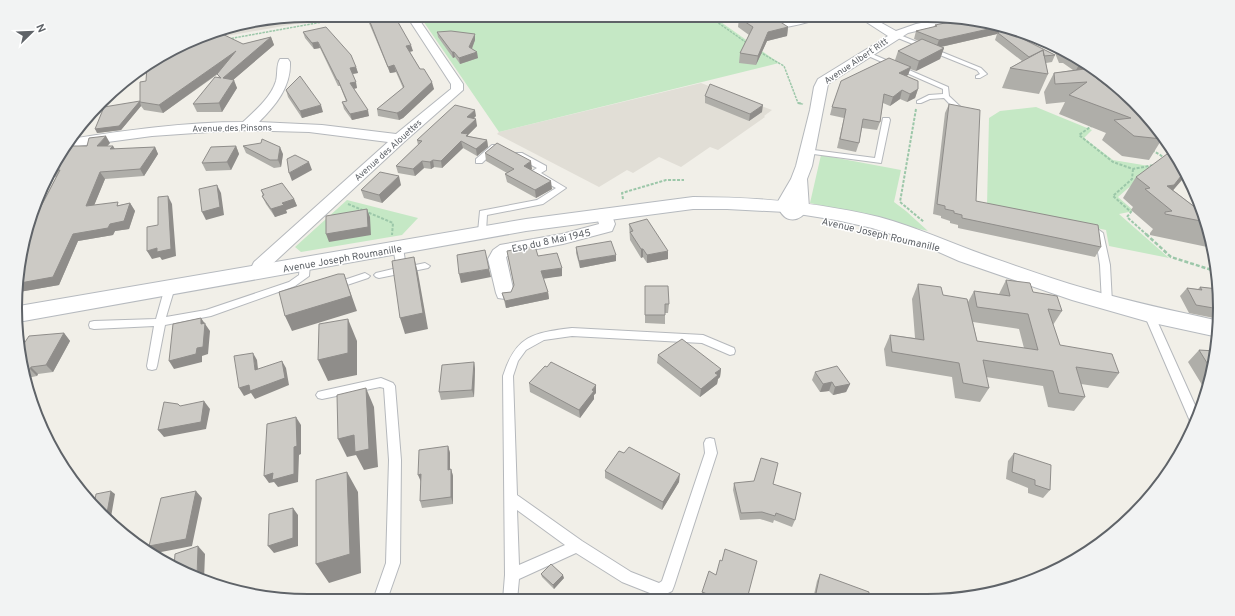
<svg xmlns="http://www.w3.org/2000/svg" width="1235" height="616" viewBox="0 0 1235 616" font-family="Overpass,sans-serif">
  <rect width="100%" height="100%" fill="#f1efe8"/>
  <path fill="#e1ded6" d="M 308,15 L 345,15 L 193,42 L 214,31 Z
    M 701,83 L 772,110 L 764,116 L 765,117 L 718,150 L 710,147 L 681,167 L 659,157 L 633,173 L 627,170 L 599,187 L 497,134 L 499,132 Z"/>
  <path fill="#c5e8c5" d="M 419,15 L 711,15 L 779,63 L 499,132 Z
    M 1036,107 L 1092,130 L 1084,138 L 1113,160 L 1149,166 L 1150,169 L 1118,197 L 1134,211 L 1119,214 L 1169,258 L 1109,246 L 1106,230 L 987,206 L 989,118 L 1000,111 Z
    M 821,155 L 901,170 L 894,202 L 906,211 L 928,231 L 810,203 Z
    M 347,200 L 418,218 L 402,235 L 301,252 L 295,247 Z"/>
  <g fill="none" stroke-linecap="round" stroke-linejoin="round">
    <defs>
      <path id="lane" d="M 895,33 L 981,68 L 987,74 L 980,78 L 976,78 L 976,76 L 980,74 L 977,70 L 893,36 L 893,34 Z
        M 866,53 L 870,53 L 948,87 L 949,96 L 966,112 L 962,114 L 959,114 L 944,98 L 930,99 L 921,103 L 917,103 L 917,101 L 929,95 L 943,94 L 943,89 L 866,55 Z
        M 883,118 L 889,118 L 890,120 L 881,163 L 806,153 L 802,151 L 806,149 L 875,158 Z
        M 492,145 L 495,145 L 499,147 L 482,163 L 476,163 L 476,159 Z
        M 516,153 L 522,153 L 546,166 L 546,170 L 541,173 L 566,188 L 543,204 L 487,215 L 486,232 L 482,235 L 479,234 L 478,232 L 480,211 L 537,200 L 556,188 L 532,175 L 532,171 L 537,168 L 516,157 Z
        M 1099,230 L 1103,233 L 1110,265 L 1112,303 L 1107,306 L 1102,303 L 1100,265 L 1095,233 Z
        M 398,245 L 403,248 L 406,267 L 425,263 L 430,266 L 428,268 L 379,278 L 376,277 L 374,275 L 376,273 L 397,268 L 393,248 Z
        M 305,261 L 310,264 L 309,276 L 295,286 L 211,316 L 165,325 L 157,366 L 156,369 L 152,370 L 148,369 L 147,366 L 154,326 L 94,329 L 90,328 L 89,325 L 90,322 L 94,321 L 156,319 L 165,287 L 170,284 L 175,287 L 166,317 L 206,310 L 289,282 L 299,275 L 300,264 Z
        M 365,273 L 370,276 L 368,278 L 335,289 L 330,286 L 332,284 Z
        M 1149,310 L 1153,311 L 1154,314 L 1199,414 L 1194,425 L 1190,421 L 1144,314 L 1145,311 Z
        M 572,328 L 703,335 L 734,348 L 735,351 L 734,354 L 730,355 L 702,343 L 572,336 L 544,340 L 526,350 L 518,361 L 513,376 L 517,495 L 582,541 L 631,572 L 659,583 L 662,581 L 705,453 L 704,443 L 706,439 L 710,438 L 714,439 L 717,453 L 674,586 L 672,591 L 660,597 L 622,582 L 576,553 L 519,579 L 517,600 L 503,600 L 505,575 L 503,376 C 516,335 533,333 572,328 ZM 517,510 L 565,545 L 519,565 Z
        M 381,378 L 393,383 L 395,386 L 401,460 L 400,563 L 387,600 L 373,600 L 386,563 L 389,460 L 384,388 L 380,387 L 322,399 L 318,398 L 316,395 L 318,392 L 322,391 Z"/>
      <path id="street" d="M 406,15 L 416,15 L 463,84 L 463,90 L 404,142 L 268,268 L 264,276 L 258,278 L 252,276 L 249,272 L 254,262 L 388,142 L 309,132 L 238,130 L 152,136 L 63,148 L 70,139 C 127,130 185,122 243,122 C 256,110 271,97 276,81 C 278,74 276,65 280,59 L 288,59 L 290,62 C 291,87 276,105 259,122 L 322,125 L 396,134 L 451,89 L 451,84 Z
        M 743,15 L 756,15 L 764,21 L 772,23 L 805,15 L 828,16 L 823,18 C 798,24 763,39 743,15 Z
        M 857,16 L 869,16 L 896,31 L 916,24 L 952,17 L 966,19 L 908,33 L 828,84 L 812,166 L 807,179 L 809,208 C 798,225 782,223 777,203 L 791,179 L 796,166 L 810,110 L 814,87 L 818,79 L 888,36 Z
        M 604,209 L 610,210 L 615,224 L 612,231 L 563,244 L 511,254 L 506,257 L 514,293 L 512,298 L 505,299 L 498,298 L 496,293 L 488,259 L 493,250 L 500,245 L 562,234 L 599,224 L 596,214 L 598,210 Z"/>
      <path id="secondary" d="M 693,197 C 757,197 816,202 879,217 C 917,227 952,244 990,257 C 1022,268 1054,280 1087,289 C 1131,302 1175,311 1219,321 L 1218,337 L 1149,322 L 1072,300 L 959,261 L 916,242 L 872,228 L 836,220 L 786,212 L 727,209 L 693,209 L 526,231 L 18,322 L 19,306 L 526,219 Z"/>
    </defs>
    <use href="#lane" stroke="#b5b8bc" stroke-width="2"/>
    <use href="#street" stroke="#b5b8bc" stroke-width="2"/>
    <use href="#secondary" stroke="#b6babf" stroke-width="2"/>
    <path stroke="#9cc7a9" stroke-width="1.5" stroke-dasharray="2.5 1" stroke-linecap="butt" d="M 707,15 L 747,43
      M 296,17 L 306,18 L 318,15
      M 228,39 L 361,15
      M 760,52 L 784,66 L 798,103 L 802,104"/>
    <path stroke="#9cc7a9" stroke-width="2" stroke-dasharray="3 1.5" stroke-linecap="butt" d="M 798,103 L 803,104
      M 916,109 L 900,202 L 924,222
      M 1093,125 L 1079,135 L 1113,162 L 1133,169 L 1154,165
      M 1152,150 L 1165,158
      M 1133,169 L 1132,179 L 1113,196 L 1131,212 L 1127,217 L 1147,235
      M 623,199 L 622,193 L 666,180 L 684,180
      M 348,204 L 393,223 L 392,235"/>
    <path stroke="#9cc7a9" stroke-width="2.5" stroke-dasharray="4 2" stroke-linecap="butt" d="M 1146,234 L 1171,257 L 1218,272"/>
    <use href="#lane" fill="#fff" fill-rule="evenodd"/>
    <use href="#street" fill="#fff" fill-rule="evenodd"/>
    <use href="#secondary" fill="#fff" fill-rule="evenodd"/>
  </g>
  <path fill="#afaea9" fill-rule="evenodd" d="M 368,17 L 413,51 L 410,52 L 420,69 L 434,89 L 403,118 L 399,120 L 378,116 L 377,109 L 403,88 L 396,72 L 390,73 L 369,23 Z
    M 739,18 L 761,19 L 788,27 L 787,36 L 767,41 L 756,65 L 739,63 L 740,53 L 749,35 L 738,27 Z
    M 935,25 L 1002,26 L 1000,30 L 1055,55 L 1052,62 L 1046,63 L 1048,74 L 1039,94 L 1002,88 L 1010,68 L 1022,61 L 995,40 L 997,34 L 941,47 L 944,48 L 940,59 L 916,71 L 910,69 L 908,75 L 906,76 L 918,89 L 915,98 L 907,102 L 900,99 L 890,106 L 883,103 L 880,122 L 877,130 L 862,128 L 859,143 L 856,152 L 837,148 L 844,118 L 830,115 L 832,107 L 895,60 L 898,51 L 919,41 L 914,39 L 916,31 L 934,27 Z
    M 214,31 L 243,44 L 271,37 L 274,45 L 233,80 L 237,88 L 222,112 L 197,112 L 193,104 L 219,78 L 218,74 L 163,113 L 144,110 L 141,106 L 121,130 L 97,133 L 140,101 L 146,81 L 196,43 L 194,41 Z
    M 303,32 L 356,67 L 358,73 L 352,74 L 357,88 L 354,89 L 369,116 L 352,120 L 344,109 L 342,102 L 346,101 L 340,86 L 338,86 L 320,48 L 314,49 L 305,38 Z
    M 437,32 L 475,40 L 472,49 L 478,58 L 460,64 L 455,57 L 453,58 L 438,37 Z
    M 1051,43 L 1056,45 L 1095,69 L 1086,70 L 1091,74 L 1094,70 L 1105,75 L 1147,115 L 1160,132 L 1162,139 L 1149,160 L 1122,156 L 1102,140 L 1106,133 L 1059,114 L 1065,102 L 1046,104 L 1044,92 L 1054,73 L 1073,70 L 1063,63 L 1059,63 Z
    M 286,90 L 323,112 L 302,118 L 288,97 Z
    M 705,96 L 762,112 L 749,121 L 705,103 Z
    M 949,104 L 976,201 L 1101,247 L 1095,257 L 958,228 L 958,225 L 950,223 L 950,221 L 941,218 L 941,216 L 933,214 L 945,113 Z
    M 476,116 L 474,118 L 477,126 L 468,135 L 468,136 L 487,140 L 488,147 L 477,156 L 463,148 L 442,168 L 434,167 L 431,169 L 424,168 L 415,176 L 398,173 L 396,166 L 418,145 L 417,140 Z
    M 110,143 L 107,146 L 113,146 L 115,149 L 155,147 L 158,154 L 144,176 L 105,179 L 94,205 L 120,205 L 130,203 L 135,211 L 129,229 L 115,231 L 113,235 L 78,241 L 59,285 L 19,292 L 21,251 L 36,216 L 56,177 L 47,177 L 64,146 L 87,146 Z
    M 236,146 L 239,154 L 231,170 L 206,171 L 202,163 Z
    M 243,146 L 283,154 L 281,167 L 274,168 L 246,153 Z
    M 485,153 L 532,169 L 531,170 L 552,189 L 536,198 L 507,182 L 505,174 L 507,173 L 486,161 Z
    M 1181,161 L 1186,173 L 1173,190 L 1195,207 L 1185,180 L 1188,177 L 1204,214 L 1212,248 L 1150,235 L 1150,233 L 1153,229 L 1131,210 L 1133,207 L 1123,198 L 1136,177 Z
    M 401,185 L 382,203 L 364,198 L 361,190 Z
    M 261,190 L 294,199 L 297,206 L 286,210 L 287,213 L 275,217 L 266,204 L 262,196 L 263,196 Z
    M 629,224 L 668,259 L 647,263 L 643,257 L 641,258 L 630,240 Z
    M 576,247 L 616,261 L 580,268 L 576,253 Z
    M 507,251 L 538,256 L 562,276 L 543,278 L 548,292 L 549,299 L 506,308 L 502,293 L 511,292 L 514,286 Z
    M 1006,280 L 1033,292 L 1062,311 L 1053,325 L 1060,345 L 1119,373 L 1108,388 L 1081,384 L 1085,397 L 1074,411 L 1048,407 L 1043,386 L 986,377 L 989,388 L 980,402 L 955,398 L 952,377 L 886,366 L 884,349 L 890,335 L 915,338 L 912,299 L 918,284 L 943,295 L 968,302 L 974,291 L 999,294 ZM 973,322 L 1019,329 L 1024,348 L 977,341 Z
    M 645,286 L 669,304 L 668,313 L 665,313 L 665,324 L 645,323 Z
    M 1200,287 L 1218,289 L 1219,319 L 1189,313 L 1180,296 L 1187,288 L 1198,289 Z
    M 64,333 L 70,341 L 53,372 L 38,374 L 37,376 L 27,378 L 19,351 Z
    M 1199,350 L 1215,351 L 1210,384 L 1207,393 L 1188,362 Z
    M 658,355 L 721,369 L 720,377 L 718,379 L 717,384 L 700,397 L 657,363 Z
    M 474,362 L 475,369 L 474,397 L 441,400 L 439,392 Z
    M 547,367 L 596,385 L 596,393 L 594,395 L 594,399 L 580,418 L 530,392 L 529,383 Z
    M 815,372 L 850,384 L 846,392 L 833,395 L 829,391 L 820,392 L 812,380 Z
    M 448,446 L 450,453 L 450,469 L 451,469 L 453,476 L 453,504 L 422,508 L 420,501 Z
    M 1014,453 L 1050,490 L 1043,498 L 1028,493 L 1028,488 L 1006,479 L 1008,461 Z
    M 605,471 L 679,482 L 662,510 L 605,478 Z
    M 734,483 L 773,484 L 795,520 L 792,527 L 774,520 L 773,523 L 760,519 L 740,520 L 733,490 Z
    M 722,561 L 747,599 L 704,599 L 701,598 L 702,592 L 716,575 Z
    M 541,574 L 564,578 L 554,589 L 542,577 Z
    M 820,574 L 868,599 L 813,599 L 817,581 Z"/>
  <path fill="#8f8d8a" d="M 1002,26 L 999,34 L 998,33 L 997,34 L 936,48 L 939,40 Z
    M 788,27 L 787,36 L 767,41 L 756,65 L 758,56 L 768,32 Z
    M 475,34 L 475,40 L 470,53 L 469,47 Z
    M 271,37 L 274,45 L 226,86 L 223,78 Z
    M 318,42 L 320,48 L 314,49 L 312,43 Z
    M 411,45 L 413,51 L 407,52 L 406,46 Z
    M 944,48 L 940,59 L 916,71 L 919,61 Z
    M 236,51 L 239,58 L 163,113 L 159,105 Z
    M 452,52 L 454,52 L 455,57 L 453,58 Z
    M 477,52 L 478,58 L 460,64 L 459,58 Z
    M 1081,61 L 1095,69 L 1075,72 Z
    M 394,65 L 396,72 L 390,73 L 388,67 Z
    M 356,67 L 358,73 L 352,74 L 350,68 Z
    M 911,67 L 908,75 L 896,82 L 899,73 Z
    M 234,80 L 237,88 L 222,112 L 219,103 Z
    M 356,82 L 357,88 L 352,89 L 350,83 Z
    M 432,82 L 434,89 L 403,118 L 399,120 L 397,113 Z
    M 918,89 L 915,98 L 907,102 L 910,94 Z
    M 902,90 L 900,99 L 890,106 L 893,97 Z
    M 140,101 L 140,102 L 141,106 L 121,130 L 97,133 L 95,129 Z
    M 321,105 L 323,112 L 302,118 L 300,111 Z
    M 763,105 L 762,112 L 749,121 L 750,114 Z
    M 368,110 L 369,116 L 352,120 L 350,114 Z
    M 475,110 L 476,116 L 468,124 L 467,117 Z
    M 476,119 L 477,126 L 468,135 L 469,141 L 461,133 Z
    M 106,136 L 110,143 L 101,153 L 97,146 Z
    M 487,140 L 488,147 L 477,156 L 476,149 Z
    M 461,141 L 463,148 L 442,168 L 441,161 Z
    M 113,146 L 117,153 L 110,149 Z
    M 236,146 L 239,154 L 231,170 L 227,162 Z
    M 155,147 L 158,154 L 144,176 L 140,169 Z
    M 280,147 L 283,154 L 281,167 L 278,160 Z
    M 433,160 L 434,167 L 431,169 L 430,162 Z
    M 422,161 L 424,168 L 415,176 L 413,169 Z
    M 531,161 L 532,169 L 525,174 L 524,166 Z
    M 309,162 L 312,170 L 292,181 L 289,173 Z
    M 1185,171 L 1186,173 L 1182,180 L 1162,203 L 1167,186 Z
    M 100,172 L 105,179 L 91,213 L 86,206 Z
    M 399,176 L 401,185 L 382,203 L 379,195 Z
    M 551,181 L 552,189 L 536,198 L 535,190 Z
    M 217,185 L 221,193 L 224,215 L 206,220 L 202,212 Z
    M 168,196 L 172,204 L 176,256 L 162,260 L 160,257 L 152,259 L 147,251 L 157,248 Z
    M 294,199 L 297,206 L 286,210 L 287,213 L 275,217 L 271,209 L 282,203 Z
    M 130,203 L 135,211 L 129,229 L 115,231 L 113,235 L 78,241 L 59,285 L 19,292 L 20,283 L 73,234 L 110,224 Z
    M 367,209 L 370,217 L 371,235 L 329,242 L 326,234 Z
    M 641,249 L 643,249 L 643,257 L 641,258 Z
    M 668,251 L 668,259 L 647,263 L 647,255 Z
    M 616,255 L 616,261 L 580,268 L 579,261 Z
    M 414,257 L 418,273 L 428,329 L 405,334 L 400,318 Z
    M 562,268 L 562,276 L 542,279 L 541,271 Z
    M 489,269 L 491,277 L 461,283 L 459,274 Z
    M 344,274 L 357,311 L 292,331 L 285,316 Z
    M 548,292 L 549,299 L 506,308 L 505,301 Z
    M 201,318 L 210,331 L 208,354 L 202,356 L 202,362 L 174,369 L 169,361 L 201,324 Z
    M 348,319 L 357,341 L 357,375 L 328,381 L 318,360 Z
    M 64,333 L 70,341 L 53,372 L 46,365 Z
    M 253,353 L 257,360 L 259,378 L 255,370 Z
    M 282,361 L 286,368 L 289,385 L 255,399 L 251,393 L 244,396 L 239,388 Z
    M 474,362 L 475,369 L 474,397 L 472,390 Z
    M 31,367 L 38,374 L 37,376 L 30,369 Z
    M 721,369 L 720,377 L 718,379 L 717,384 L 700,397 L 701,389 L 715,373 Z
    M 832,382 L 829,391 L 820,392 L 823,384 Z
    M 850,384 L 846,392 L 833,395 L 835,387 Z
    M 596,385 L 596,393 L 594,395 L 594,399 L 580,418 L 579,410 Z
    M 366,388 L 374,407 L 378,467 L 364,470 L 356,455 L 347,457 L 338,439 Z
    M 204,401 L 210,409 L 206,429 L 164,437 L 158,430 Z
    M 296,417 L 301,425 L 301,454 L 299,455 L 298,482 L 278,487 L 274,482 L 269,483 L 264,476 L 294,447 Z
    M 448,446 L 450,453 L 450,477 L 448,470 Z
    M 451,469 L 453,476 L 453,504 L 451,497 Z
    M 347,472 L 358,492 L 361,573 L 329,583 L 316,564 Z
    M 421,474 L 421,482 L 418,475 Z
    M 680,474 L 679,482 L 662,510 L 663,502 Z
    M 111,491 L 115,494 L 111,517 L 105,518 L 100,515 Z
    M 196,491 L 202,498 L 192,546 L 156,553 L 149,546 Z
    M 293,508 L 298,515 L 298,546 L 274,553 L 268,546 Z
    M 198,546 L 205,554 L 204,580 L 197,578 Z
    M 563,575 L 564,578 L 554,589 L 553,585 Z"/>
  <path fill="#cccac5" stroke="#8f8d8a" d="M 377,15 L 394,15 L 411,45 L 406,46 L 420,69 L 424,69 L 432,82 L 401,111 L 397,113 L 377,109 L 404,87 L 394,65 L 388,67 L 368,17 Z
    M 753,15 L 761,19 L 779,21 L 788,27 L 768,32 L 758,56 L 740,53 L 753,27 L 739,18 Z
    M 965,19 L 998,24 L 1002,26 L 939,40 L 916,31 L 937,26 L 935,25 Z
    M 326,27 L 351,55 L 356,67 L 350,68 L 356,82 L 350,83 L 368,110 L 350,114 L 342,102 L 347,101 L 338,80 L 337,80 L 318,42 L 312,43 L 303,32 Z
    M 1001,28 L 1055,55 L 1044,56 L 1043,50 L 1029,57 L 998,33 Z
    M 214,30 L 243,44 L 271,37 L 223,78 L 234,80 L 219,103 L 193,104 L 215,77 L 221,78 L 217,74 L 236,51 L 159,105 L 140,102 L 140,82 L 146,81 L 147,66 L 187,45 L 197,43 L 195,41 Z
    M 451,31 L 475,34 L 469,47 L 477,52 L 459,58 L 454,52 L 452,52 L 437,32 Z
    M 922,39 L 944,48 L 919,61 L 898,51 Z
    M 1043,50 L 1048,74 L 1010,68 Z
    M 889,58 L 911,67 L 899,73 L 918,81 L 918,89 L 910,94 L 902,90 L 893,97 L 884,94 L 880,122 L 863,119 L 859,143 L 840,139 L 846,109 L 832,107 L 841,81 Z
    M 1085,69 L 1110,89 L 1122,92 L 1147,115 L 1159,132 L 1162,139 L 1134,136 L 1114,120 L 1131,118 L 1069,95 L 1087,82 L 1055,84 L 1054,73 Z
    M 1095,69 L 1105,75 L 1119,88 L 1117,88 L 1094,70 Z
    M 300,76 L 321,105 L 300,111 L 286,90 Z
    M 710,84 L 763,105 L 750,114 L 705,96 Z
    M 140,101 L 119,126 L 95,129 L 104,107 Z
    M 949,104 L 980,110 L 976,201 L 1098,225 L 1101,247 L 962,218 L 962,215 L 954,213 L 954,211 L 945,209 L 945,206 L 937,204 Z
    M 455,105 L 475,110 L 467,117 L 476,119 L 461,133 L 468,134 L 466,136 L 487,140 L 476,149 L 461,141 L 441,161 L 433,160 L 430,162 L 422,161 L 413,169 L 396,166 L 422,141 L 417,140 Z
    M 106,136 L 97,146 L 113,146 L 110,149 L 155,147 L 140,169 L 100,172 L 86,206 L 118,202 L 117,206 L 130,203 L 124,221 L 110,224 L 108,228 L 73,234 L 53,277 L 20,283 L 21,251 L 31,217 L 36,216 L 60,170 L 51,170 L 64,146 L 87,146 L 89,138 Z
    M 262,139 L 280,147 L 278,160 L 270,160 L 243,146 L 261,143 Z
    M 497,143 L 531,161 L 524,166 L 551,181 L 535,190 L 505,174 L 514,169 L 485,153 Z
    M 236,146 L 227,162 L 202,163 L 211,147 Z
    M 1167,154 L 1177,156 L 1181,161 L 1185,171 L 1174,185 L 1167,186 L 1196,208 L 1201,207 L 1202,208 L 1204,214 L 1206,222 L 1165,214 L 1165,212 L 1172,211 L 1145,189 L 1150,188 L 1136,177 Z
    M 295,155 L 309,162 L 289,173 L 287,159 Z
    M 380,172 L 399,176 L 379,195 L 361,190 Z
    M 282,183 L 294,199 L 282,203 L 284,205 L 271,209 L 262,196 L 264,195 L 261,190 Z
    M 217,185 L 220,207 L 202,212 L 199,189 Z
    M 168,196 L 171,249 L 157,252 L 157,248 L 147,251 L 147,227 L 158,225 L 158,197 Z
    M 367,209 L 368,227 L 326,234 L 326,216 Z
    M 647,219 L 668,251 L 647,255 L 643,249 L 641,249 L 630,232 L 633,231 L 629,224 Z
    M 611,241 L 616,255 L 579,261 L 576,247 Z
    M 535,246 L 538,256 L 557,253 L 562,268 L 541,271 L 548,292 L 505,301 L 502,293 L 511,292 L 514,285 L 507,251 Z
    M 485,250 L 489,269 L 459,274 L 457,255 Z
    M 414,257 L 423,313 L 400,318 L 392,261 Z
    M 338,274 L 344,274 L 351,296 L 285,316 L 279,292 Z
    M 1006,280 L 1030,283 L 1033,292 L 1057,296 L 1062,311 L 1048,309 L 1060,345 L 1112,354 L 1119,373 L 1076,367 L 1085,397 L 1059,393 L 1053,371 L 983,360 L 989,388 L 963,383 L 959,363 L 892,352 L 890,335 L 924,340 L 918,284 L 941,287 L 943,295 L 967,299 L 977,341 L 1038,350 L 1028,314 L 977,307 L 974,291 L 1010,296 Z
    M 645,286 L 668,286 L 669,304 L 665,304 L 665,315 L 645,315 Z
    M 1200,287 L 1218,289 L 1219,309 L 1196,305 L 1187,288 L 1202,290 Z
    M 201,318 L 201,324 L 205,323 L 203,347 L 197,348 L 196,354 L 169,361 L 173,324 Z
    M 348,319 L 348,353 L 318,360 L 319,324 Z
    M 64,333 L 46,365 L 31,367 L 30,369 L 25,369 L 19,351 L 29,336 Z
    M 682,339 L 721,369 L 715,373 L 718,375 L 701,389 L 658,355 Z
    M 1199,350 L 1215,351 L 1212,371 Z
    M 253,353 L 255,370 L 282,361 L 285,378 L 250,391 L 249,385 L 239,388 L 234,356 Z
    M 474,362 L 472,390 L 439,392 L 442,365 Z
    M 551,362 L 596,385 L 592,390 L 594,391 L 579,410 L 529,383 L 545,366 L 547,367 Z
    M 837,366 L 850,384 L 835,387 L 832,382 L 823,384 L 815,372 Z
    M 366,388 L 369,449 L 355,452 L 354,435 L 338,439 L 337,395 Z
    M 204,401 L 201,422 L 158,430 L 164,402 L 178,404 L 180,406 Z
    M 296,417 L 297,446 L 294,447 L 294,474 L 272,480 L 273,473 L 264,476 L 267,424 Z
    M 448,446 L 448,470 L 451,469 L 451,497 L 420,501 L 421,474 L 418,475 L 419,450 Z
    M 629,447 L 680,474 L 663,502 L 605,471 L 619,451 L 624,453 Z
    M 1014,453 L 1051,465 L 1050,490 L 1035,485 L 1035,480 L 1012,472 Z
    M 761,458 L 778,463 L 773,484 L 801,493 L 795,520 L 776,513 L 775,516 L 762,512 L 741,513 L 734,483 L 754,481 Z
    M 347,472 L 350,554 L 316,564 L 316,480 Z
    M 111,491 L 107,513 L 100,515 L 94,505 L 96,494 Z
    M 196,491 L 186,539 L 149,546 L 161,498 Z
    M 293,508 L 293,538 L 268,546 L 269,514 Z
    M 198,546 L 197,578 L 179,571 L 174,567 L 175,554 Z
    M 725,549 L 757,561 L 747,599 L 720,599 L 702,592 L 709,571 L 716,575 L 720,560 L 722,561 Z
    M 551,564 L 563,575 L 553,585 L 541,574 Z
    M 820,574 L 869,592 L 868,599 L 817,599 L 815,598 Z"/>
  <g text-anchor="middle" stroke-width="3" stroke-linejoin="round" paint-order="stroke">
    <g font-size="9" fill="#5f6368" stroke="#fff">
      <text transform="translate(856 61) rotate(-34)" y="3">Avenue Albert Ritt</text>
      <text transform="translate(232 128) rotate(-1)" y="3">Avenue des Pinsons</text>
      <text transform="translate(388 150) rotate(-42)" y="3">Avenue des Alouettes</text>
    </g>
    <g font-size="10" fill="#5f6368" stroke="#fff">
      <text transform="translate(881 234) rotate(13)" y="4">Avenue Joseph Roumanille</text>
      <text transform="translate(551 240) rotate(-12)" y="4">Esp du 8 Mai 1945</text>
      <text transform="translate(342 258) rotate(-10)" y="4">Avenue Joseph Roumanille</text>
    </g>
  </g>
  <path d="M0 0H1235V616H0ZM308 22H927A286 286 0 0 1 1213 308V308A286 286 0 0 1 927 594H308A286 286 0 0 1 22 308V308A286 286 0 0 1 308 22Z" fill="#f2f3f3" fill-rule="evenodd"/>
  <path fill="none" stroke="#5f6368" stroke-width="2" d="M308 22H927A286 286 0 0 1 1213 308V308A286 286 0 0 1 927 594H308A286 286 0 0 1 22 308V308A286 286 0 0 1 308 22Z"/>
  <g transform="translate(32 32) rotate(67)" stroke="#ffffff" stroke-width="3" paint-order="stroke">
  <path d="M0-3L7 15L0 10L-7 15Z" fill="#5f6368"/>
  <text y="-6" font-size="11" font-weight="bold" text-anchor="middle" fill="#5f6368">N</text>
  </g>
</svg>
